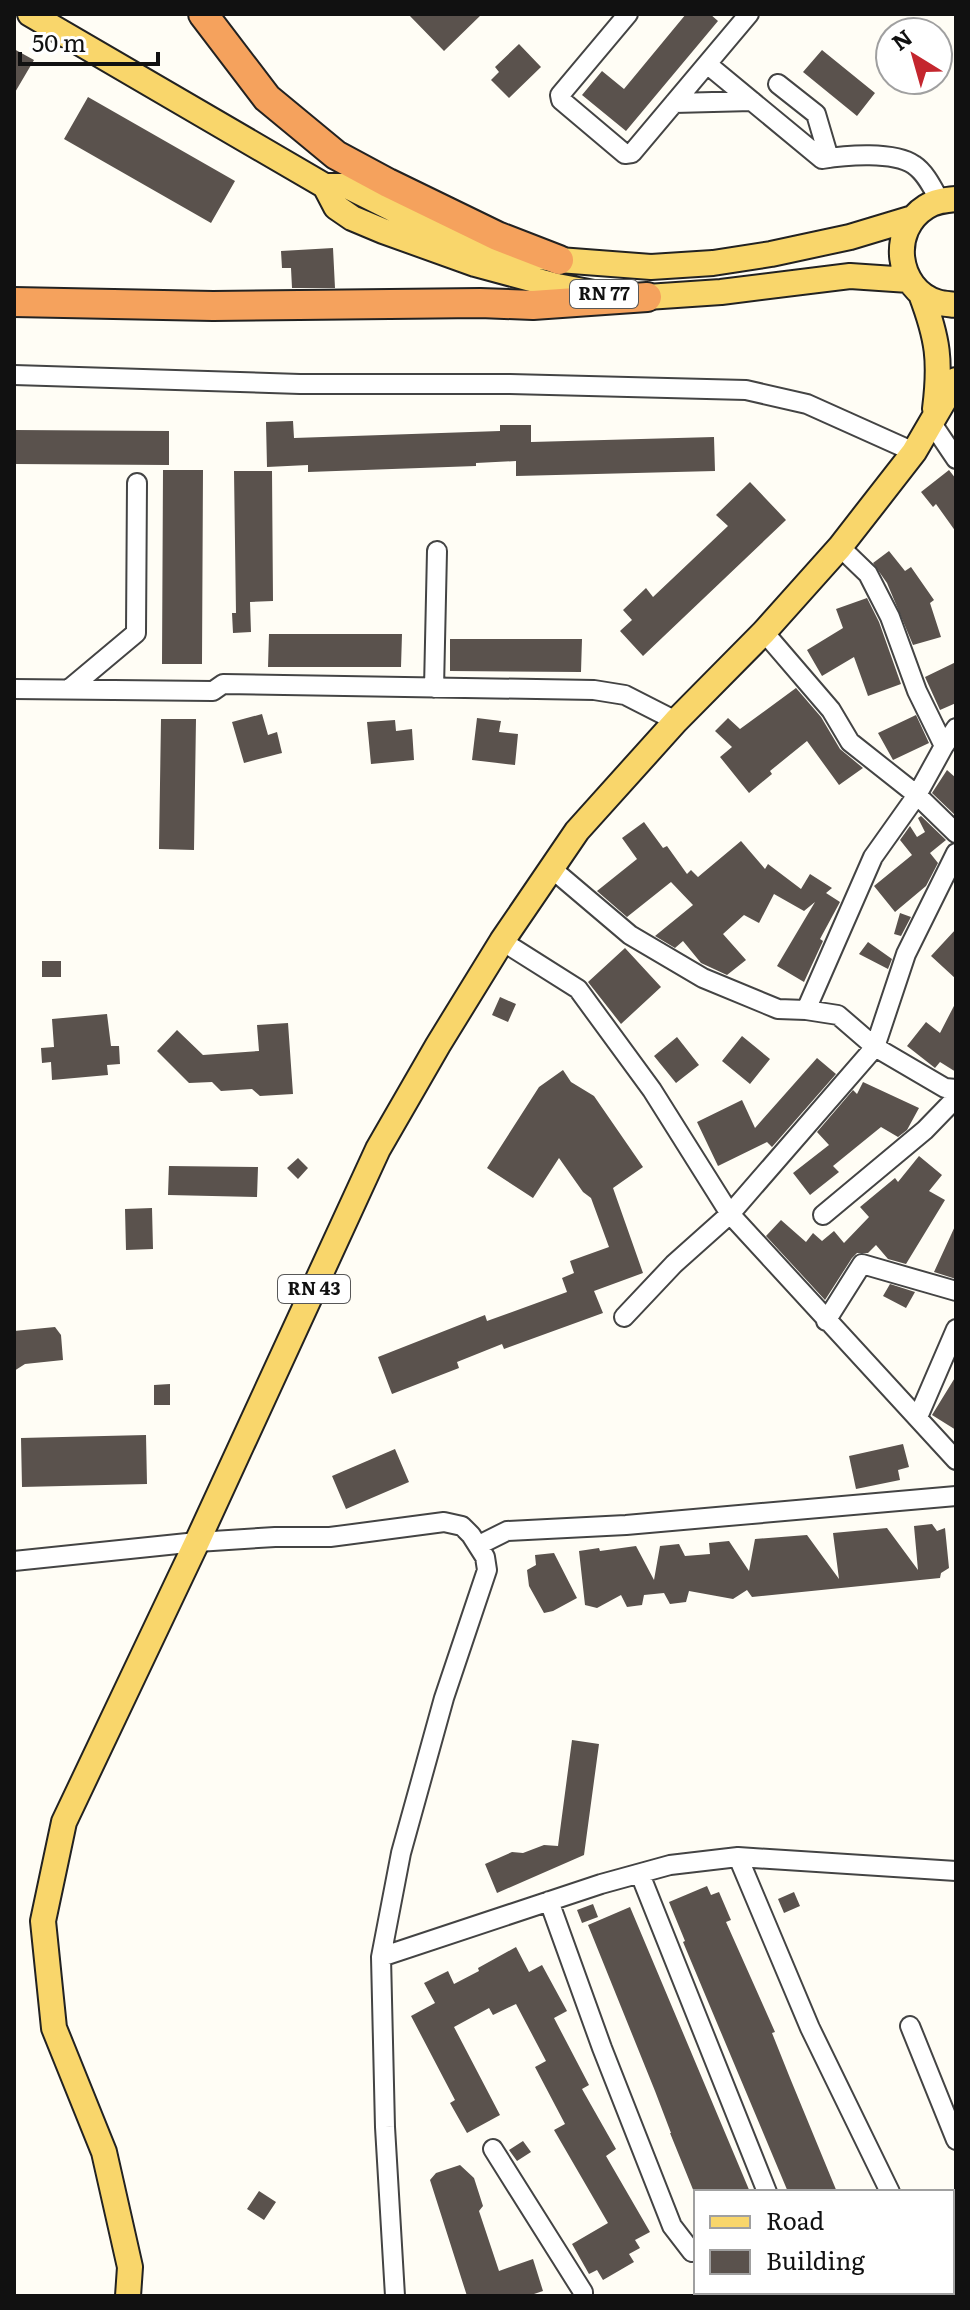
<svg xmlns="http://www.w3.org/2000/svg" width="970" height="2310" viewBox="0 0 970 2310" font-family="Literata,serif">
  <rect width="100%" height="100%" fill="#fffdf5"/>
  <path fill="#5a524d" d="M 408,14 L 482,14 L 444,51 Z
    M 686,14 L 710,14 L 718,21 L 626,131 L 582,95 L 602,71 L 624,89 Z
    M 519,44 L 541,67 L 509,98 L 491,80 L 499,72 L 495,67 Z
    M 14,49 L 34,60 L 14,94 Z
    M 822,50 L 875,93 L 857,116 L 803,72 Z
    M 88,97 L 235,181 L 211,223 L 64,139 Z
    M 333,248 L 335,288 L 292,288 L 291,268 L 282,268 L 281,251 Z
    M 293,421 L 294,438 L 500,431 L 500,425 L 531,425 L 531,442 L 714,437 L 715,471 L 516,476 L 516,461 L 476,463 L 476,466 L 308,472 L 308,465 L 267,467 L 266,422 Z
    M 14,430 L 169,431 L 169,465 L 14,464 Z
    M 163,470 L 203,470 L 202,664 L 162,664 Z
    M 949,470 L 956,479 L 956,532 L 936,504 L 933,507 L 921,492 Z
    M 234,471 L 272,471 L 273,601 L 250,602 L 251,632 L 233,633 L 232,613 L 236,613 Z
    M 750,482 L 786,520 L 643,656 L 620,631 L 632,620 L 623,610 L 646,588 L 653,597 L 728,526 L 716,515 Z
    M 889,551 L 905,571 L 911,567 L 934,600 L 930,603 L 941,637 L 913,645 L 887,583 L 873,563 Z
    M 867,598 L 879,622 L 901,684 L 868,696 L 854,657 L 822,676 L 807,650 L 843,628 L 836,609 Z
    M 269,634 L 402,634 L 401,667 L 268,667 Z
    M 450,639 L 582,639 L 581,672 L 450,671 Z
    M 956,662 L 956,703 L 940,710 L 925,677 Z
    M 796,688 L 821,717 L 840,749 L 863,768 L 839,785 L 807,741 L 770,771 L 772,774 L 749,793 L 720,757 L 732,747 L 715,731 L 728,718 L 740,729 Z
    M 262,714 L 268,735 L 277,732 L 282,753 L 244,763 L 232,722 Z
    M 916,715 L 929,743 L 893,760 L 878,733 Z
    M 477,718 L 501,721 L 499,732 L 518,734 L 515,765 L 472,760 Z
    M 161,719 L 196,719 L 194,850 L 159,849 Z
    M 395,720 L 396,731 L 412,729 L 414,760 L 371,764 L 367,722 Z
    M 947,770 L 956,778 L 956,816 L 932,793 Z
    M 921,816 L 946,840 L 930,853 L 938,863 L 926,886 L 895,912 L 874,886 L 912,855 L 900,840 L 910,826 L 917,837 L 925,832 L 918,818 Z
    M 644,822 L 663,848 L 667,846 L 687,874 L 691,870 L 698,877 L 741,841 L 765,869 L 768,864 L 801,889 L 810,874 L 832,888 L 826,893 L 840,902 L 820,939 L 823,941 L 804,982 L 777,966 L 815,902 L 804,911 L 774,894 L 759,923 L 744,915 L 723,934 L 746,960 L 727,975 L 701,963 L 683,941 L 675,948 L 655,936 L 693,905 L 671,882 L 627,917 L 597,891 L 637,859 L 622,838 Z
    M 900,913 L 911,917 L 901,936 L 894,934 Z
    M 956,929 L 956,979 L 931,956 Z
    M 868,942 L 892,959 L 888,969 L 859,954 Z
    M 625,948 L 661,987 L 621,1024 L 588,982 Z
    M 42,961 L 61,961 L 61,977 L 42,977 Z
    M 500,997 L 516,1004 L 508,1022 L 492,1015 Z
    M 956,1002 L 956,1072 L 940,1062 L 935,1068 L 907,1046 L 926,1022 L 940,1033 Z
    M 107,1014 L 111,1046 L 119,1046 L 120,1064 L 107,1065 L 108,1075 L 52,1080 L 51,1062 L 42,1063 L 41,1048 L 54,1047 L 52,1019 Z
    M 288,1023 L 293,1094 L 260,1096 L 252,1089 L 221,1091 L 212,1082 L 189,1083 L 157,1051 L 177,1030 L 203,1055 L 259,1051 L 257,1025 Z
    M 742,1036 L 770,1059 L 750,1084 L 722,1061 Z
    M 677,1037 L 699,1065 L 676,1083 L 654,1056 Z
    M 817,1058 L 836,1074 L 772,1147 L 767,1142 L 718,1166 L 697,1122 L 742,1100 L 755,1128 Z
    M 563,1070 L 571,1082 L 594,1096 L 643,1167 L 613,1188 L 643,1273 L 594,1291 L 603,1313 L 504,1349 L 502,1344 L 457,1362 L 459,1368 L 392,1394 L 378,1357 L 485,1315 L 487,1321 L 567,1292 L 562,1278 L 574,1273 L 570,1261 L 609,1247 L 591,1198 L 583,1192 L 559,1158 L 533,1198 L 487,1168 L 539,1087 Z
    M 863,1082 L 919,1108 L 907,1130 L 898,1137 L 881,1127 L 833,1166 L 839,1172 L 810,1195 L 793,1173 L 829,1145 L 817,1132 L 853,1090 L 857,1094 Z
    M 919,1156 L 942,1175 L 929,1191 L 945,1200 L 906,1264 L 888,1259 L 876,1245 L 868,1253 L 857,1253 L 852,1258 L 825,1300 L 766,1236 L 781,1220 L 806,1242 L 813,1233 L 822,1241 L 834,1231 L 844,1243 L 869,1217 L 860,1207 L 895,1178 L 898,1182 Z
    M 298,1158 L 308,1168 L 298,1179 L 287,1168 Z
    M 169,1166 L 258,1167 L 257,1197 L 168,1195 Z
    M 152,1208 L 153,1249 L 126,1250 L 125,1209 Z
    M 956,1224 L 956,1279 L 934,1272 Z
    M 890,1284 L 915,1292 L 906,1308 L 883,1296 Z
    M 55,1327 L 61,1335 L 63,1360 L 25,1364 L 14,1371 L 14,1331 Z
    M 956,1376 L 956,1430 L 932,1415 Z
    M 170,1384 L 170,1405 L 154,1405 L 154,1385 Z
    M 146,1435 L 147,1484 L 22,1487 L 21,1438 Z
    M 903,1444 L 909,1467 L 898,1470 L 900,1480 L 856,1489 L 849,1456 Z
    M 395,1449 L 409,1482 L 346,1509 L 332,1476 Z
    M 932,1524 L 937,1531 L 945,1528 L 949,1568 L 941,1573 L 940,1578 L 752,1597 L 747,1590 L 733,1599 L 689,1591 L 686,1602 L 670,1604 L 664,1593 L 644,1595 L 642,1605 L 627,1607 L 621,1595 L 597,1608 L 585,1605 L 579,1551 L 599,1548 L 600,1551 L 636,1546 L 654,1580 L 660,1546 L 679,1544 L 685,1556 L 710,1554 L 709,1543 L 729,1541 L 749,1571 L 755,1539 L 807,1535 L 839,1579 L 833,1533 L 887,1528 L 918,1570 L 914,1526 Z
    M 554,1553 L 577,1598 L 553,1611 L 544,1613 L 529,1586 L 527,1570 L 536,1565 L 535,1555 Z
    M 572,1740 L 599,1744 L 584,1855 L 497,1893 L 485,1864 L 512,1852 L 523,1853 L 544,1845 L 558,1846 Z
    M 707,1886 L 711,1895 L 719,1892 L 731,1920 L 726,1922 L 775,2032 L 772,2033 L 790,2078 L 837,2192 L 788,2192 L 683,1942 L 685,1941 L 669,1902 Z
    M 794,1892 L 800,1906 L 784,1913 L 778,1899 Z
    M 593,1904 L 598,1917 L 582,1923 L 577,1910 Z
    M 630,1907 L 750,2192 L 694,2192 L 670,2133 L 671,2133 L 655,2091 L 588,1925 Z
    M 516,1947 L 529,1972 L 542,1965 L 567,2011 L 554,2018 L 589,2085 L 582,2089 L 616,2149 L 606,2156 L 650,2232 L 635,2240 L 640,2248 L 629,2254 L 634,2262 L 603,2280 L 597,2270 L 589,2274 L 572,2244 L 608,2223 L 554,2130 L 565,2124 L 535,2067 L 546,2061 L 516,2004 L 493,2015 L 489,2008 L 454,2027 L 500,2115 L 467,2133 L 450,2103 L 455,2100 L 411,2016 L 435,2003 L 424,1983 L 448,1971 L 454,1984 L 479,1971 L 478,1968 Z
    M 523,2141 L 531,2152 L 517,2161 L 509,2150 Z
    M 460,2165 L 474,2178 L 483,2206 L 479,2211 L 499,2271 L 533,2259 L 543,2291 L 528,2296 L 467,2296 L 430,2180 L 436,2173 Z
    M 259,2191 L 276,2202 L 264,2220 L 247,2209 Z"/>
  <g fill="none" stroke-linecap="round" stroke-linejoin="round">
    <defs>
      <path id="minor" d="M 628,14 L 560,95 L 561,100 L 625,154 L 632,153 L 749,14
        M 707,64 L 822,159 C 846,155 894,151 914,165 C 926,173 933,189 940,201
        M 778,84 L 816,114 L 829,158
        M 674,103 L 752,101
        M 14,375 L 300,384 L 510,384 L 746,390 L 807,404 L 914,452
        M 931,422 L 956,459
        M 840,547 L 868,574 L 890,617 L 917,691 L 944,746
        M 764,632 L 831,710 L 850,742 L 917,795 L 956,833
        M 434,688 L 437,551
        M 14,689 L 213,691 L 223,684 L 594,690 L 625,695 L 676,721
        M 68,690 L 136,633 L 137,483
        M 551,868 L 630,935 L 703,978 L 778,1009 L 806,1010 L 838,1015 L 875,1047 L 945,1088 L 956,1089
        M 502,941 L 578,989 L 652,1090 L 730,1214 L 956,1460
        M 806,1010 L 873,857 L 917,795 L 944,746 L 956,728
        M 823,1215 L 925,1130 L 956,1098
        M 624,1317 L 674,1264 L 730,1214 L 875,1047 L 906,954 L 956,853
        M 826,1321 L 862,1264 L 956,1291
        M 918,1417 L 956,1329
        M 479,1545 L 507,1531 L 626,1525 L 956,1496
        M 14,1561 L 197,1542 L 275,1537 L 330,1537 L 444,1522 L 462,1526 L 471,1535 L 485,1557 L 487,1570 L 444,1698 L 401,1853 L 381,1957 L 385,2127 L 395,2296
        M 738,1857 L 810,2028 L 890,2192
        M 640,1874 L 767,2192
        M 549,1901 L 602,2048 L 672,2226 L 692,2252 L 696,2250
        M 381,1957 L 601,1884 L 670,1865 L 738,1857 L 956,1871
        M 910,2026 L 956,2140
        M 493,2149 L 583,2292 L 583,2296
        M 807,2292 L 809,2296
        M 921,2292 L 922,2296"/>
      <path id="major" d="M 30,14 L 325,186 L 347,186 L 415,220 L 479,247 L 559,260 L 651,267 L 713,263 L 771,254 L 850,237 L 913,218
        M 325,186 L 336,207 L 352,218 L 383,231 L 475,264 L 557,286 L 599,294 L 647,297 L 721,292 L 850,276 L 909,280
        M 956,199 C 945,200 935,201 926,207 C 889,230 896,289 937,302 C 943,304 950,304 956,305
        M 921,294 C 938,339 941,361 935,409
        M 128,2296 L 130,2267 L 104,2152 L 54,2028 L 43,1921 L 64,1822 L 197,1542 L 378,1149 L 438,1045 L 502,941 L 577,831 L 676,721 L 764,632 L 840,547 L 914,452 L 956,380"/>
      <path id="highway" d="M 203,14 L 267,98 L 336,155 L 388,183 L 497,236 L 559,260
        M 14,302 L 213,306 L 480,303 L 533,305 L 647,297"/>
    </defs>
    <use href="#minor" stroke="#444" stroke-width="22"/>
    <use href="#major" stroke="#222" stroke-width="28"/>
    <use href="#highway" stroke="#222" stroke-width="32"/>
    <use href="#minor" stroke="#fff" stroke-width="18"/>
    <use href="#major" stroke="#f9d66b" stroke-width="24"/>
    <use href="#highway" stroke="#f5a25d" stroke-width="28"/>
  </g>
  <g text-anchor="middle" stroke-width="8" stroke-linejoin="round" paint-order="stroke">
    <g fill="#fff" stroke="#585858" stroke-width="2">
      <rect x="570" y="280" width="68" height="28" rx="6"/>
      <rect x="278" y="1275" width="72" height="28" rx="6"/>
    </g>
    <g font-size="18" font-weight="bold" fill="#111">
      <text x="604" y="300">RN 77</text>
      <text x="314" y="1295">RN 43</text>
    </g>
  </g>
  <rect width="970" height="2310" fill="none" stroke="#111111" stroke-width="32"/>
  <rect x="694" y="2190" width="260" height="104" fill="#ffffff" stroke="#a0a0a0" stroke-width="2"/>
  <rect x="710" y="2216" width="40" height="12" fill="#f9d66b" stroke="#a0a0a0" stroke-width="2"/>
  <text x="766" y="2230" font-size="24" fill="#111111">Road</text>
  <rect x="710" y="2250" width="40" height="24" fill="#5a524d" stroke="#a0a0a0" stroke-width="2"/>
  <text x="766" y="2270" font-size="24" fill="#111111">Building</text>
  <g transform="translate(914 56) rotate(323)"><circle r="38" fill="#ffffff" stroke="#a0a0a0" stroke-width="2"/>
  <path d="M0-6L14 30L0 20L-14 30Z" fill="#c4262e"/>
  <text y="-12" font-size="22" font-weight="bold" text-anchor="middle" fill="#111111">N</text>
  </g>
  <path d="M20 52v12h138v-12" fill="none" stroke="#111111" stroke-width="4"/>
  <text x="32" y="52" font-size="24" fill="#111111" stroke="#ffffff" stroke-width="6" paint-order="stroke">50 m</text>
</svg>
